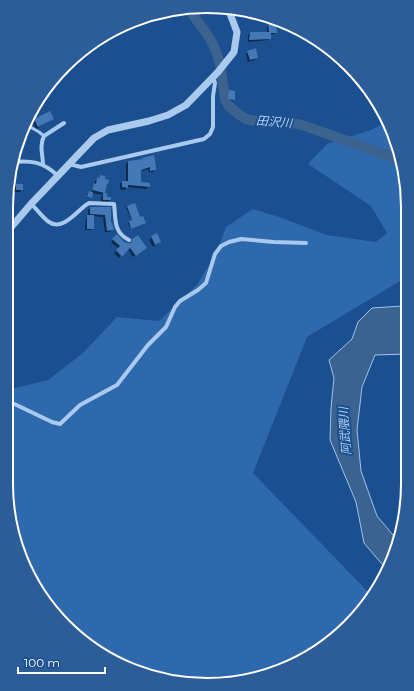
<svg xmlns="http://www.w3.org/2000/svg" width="414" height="691" viewBox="0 0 414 691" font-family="Montserrat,'Noto Sans JP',sans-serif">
  <rect width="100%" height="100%" fill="#1b4f8f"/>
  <path fill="#2e69ad" d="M 289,28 L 314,40 L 293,34 Z
    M 388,121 L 397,143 L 408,194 L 407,277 L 307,337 L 253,473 L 372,596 L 367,606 L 319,651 L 271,674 L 207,685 L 143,674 L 85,644 L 47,606 L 17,548 L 6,484 L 7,390 L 48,380 L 83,353 L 117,317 L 159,321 L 197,285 L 217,252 L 226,227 L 253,209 L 282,218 L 327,235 L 376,242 L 387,233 L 371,206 L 308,164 L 327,144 L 371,130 Z"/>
  <path fill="#3c6290" stroke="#9cc4f0" d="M 402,306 L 407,306 L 407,354 L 375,355 L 362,387 L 357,430 L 361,471 L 377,516 L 398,541 L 393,561 L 387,570 L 364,543 L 356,502 L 330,440 L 331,408 L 334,378 L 329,360 L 352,339 L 358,322 L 372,308 Z"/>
  <path fill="#0007" d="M 250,12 L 259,13 L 262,14 L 251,15 Z
    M 272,23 L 275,23 L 276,32 L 274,34 L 270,35 L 270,38 L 268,40 L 248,42 L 248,35 L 250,33 L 267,33 L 267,27 Z
    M 248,52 L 257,58 L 255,60 L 248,62 L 246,54 Z
    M 229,91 L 234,99 L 231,102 L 226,101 L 227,94 Z
    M 53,119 L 36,129 L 33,122 L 35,120 Z
    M 153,156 L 155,170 L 153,172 L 148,172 L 149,169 L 140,171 L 140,183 L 149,187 L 146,189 L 127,187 L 125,190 L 120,189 L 120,184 L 122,182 L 126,182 L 126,164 L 128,162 L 142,160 Z
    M 100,176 L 105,185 L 104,192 L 102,194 L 106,194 L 106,198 L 110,200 L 108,202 L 101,202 L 101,197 L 103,195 L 92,193 L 91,198 L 87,198 L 88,193 L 91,192 L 95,181 Z
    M 16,185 L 22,189 L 20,192 L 14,192 L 14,187 Z
    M 126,207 L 127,207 L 145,223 L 131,229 L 128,223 L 132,221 Z
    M 90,208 L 110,209 L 110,224 L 112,230 L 110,232 L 105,232 L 103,217 L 93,216 L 93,229 L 91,230 L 85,230 L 86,218 L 88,215 L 88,210 Z
    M 117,236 L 124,243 L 143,250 L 133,257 L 128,249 L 119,258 L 114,253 L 119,249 L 111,242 Z
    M 152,237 L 160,242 L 153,247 L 149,240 Z"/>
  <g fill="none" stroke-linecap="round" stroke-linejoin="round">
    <path stroke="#3c6290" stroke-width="10" d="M 189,8 C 195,20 204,28 210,39 C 221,56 222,79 225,99 L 228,105 L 238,114 L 246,119 L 265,123 L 287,121 L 305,126 L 401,160"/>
  </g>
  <path fill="#4478b7" d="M 272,22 L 276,22 L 277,33 L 271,33 L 271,39 L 249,40 L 250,32 L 269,32 L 268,24 L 272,24 Z
    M 256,48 L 258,58 L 250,60 L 247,51 Z
    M 229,90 L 235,91 L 235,100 L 228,99 Z
    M 50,111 L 54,119 L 38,127 L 34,119 Z
    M 154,155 L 156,166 L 156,170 L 150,171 L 150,167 L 141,170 L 141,182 L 150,183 L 150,187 L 128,185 L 128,188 L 122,187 L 122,181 L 128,181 L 128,161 L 143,159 L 142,158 Z
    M 100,175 L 105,176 L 105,179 L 109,180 L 108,184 L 107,184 L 105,193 L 92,190 L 94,183 L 96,184 L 97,177 L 99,178 Z
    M 16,184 L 23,184 L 23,190 L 16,190 Z
    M 8,188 L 13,190 L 8,203 Z
    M 89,191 L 93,192 L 92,198 L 87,197 Z
    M 103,193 L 107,193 L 107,197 L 111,197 L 111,200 L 103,200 Z
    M 135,203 L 140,217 L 143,216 L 146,223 L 131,229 L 129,221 L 132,220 L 127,206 Z
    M 90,207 L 111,207 L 111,223 L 112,222 L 114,230 L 107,231 L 105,215 L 90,214 Z
    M 87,215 L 94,215 L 94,229 L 87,229 Z
    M 157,233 L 161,242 L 155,245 L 151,236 Z
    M 117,234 L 124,242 L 128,243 L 131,243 L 132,239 L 138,235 L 147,248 L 136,256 L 130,248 L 122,257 L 116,250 L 120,246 L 112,239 Z"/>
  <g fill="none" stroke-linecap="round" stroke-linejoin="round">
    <path stroke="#a9c9ee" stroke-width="3" d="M 25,124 L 39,132 L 44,136"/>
    <path stroke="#a9c9ee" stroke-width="4" d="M 249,12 L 250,17 L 257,18
      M 13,162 C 31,160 43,162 57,175
      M 69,164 L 81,167 L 204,139 L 210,134 L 213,127 L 213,96 L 215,83 L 213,77
      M 43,165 C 43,155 39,146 44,136 L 64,123
      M 31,204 C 37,209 42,217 49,222 C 63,232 78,209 89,203 L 114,204 C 116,219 113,232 129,240
      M 6,400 L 52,422 L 60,424 L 80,405 L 117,385 L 148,345 L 166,327 L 175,307 L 180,301 L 198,290 L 206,283 L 215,254 L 221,246 L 229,242 L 241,239 L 274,242 L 306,243"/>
    <path stroke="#a9c9ee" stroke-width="7" d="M 7,232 L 31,204 L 94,138 L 108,130 L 149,121 L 168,115 L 186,105 L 218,72 L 234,52 L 237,32 L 229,11"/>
  </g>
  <g text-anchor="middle" stroke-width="4" stroke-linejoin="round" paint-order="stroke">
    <g font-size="12" font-style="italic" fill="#b5d3f5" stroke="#1b4f8f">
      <text transform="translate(274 122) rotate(5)" y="4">田沢川</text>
      <text transform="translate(345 431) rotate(-94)" y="4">阿武隈川</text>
    </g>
  </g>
  <path d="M0 0H414V691H0ZM207 13H207A194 194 0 0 1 401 207V484A194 194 0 0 1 207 678H207A194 194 0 0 1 13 484V207A194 194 0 0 1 207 13Z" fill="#2d5d98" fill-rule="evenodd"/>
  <path fill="none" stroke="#fff" stroke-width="2" d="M207 13H207A194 194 0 0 1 401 207V484A194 194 0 0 1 207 678H207A194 194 0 0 1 13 484V207A194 194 0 0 1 207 13Z"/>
  <path d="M18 667v6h87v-6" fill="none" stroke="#ffffff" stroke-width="2"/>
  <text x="24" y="667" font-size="12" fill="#ffffff" stroke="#1b4f8f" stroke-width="3" paint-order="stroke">100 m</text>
</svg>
